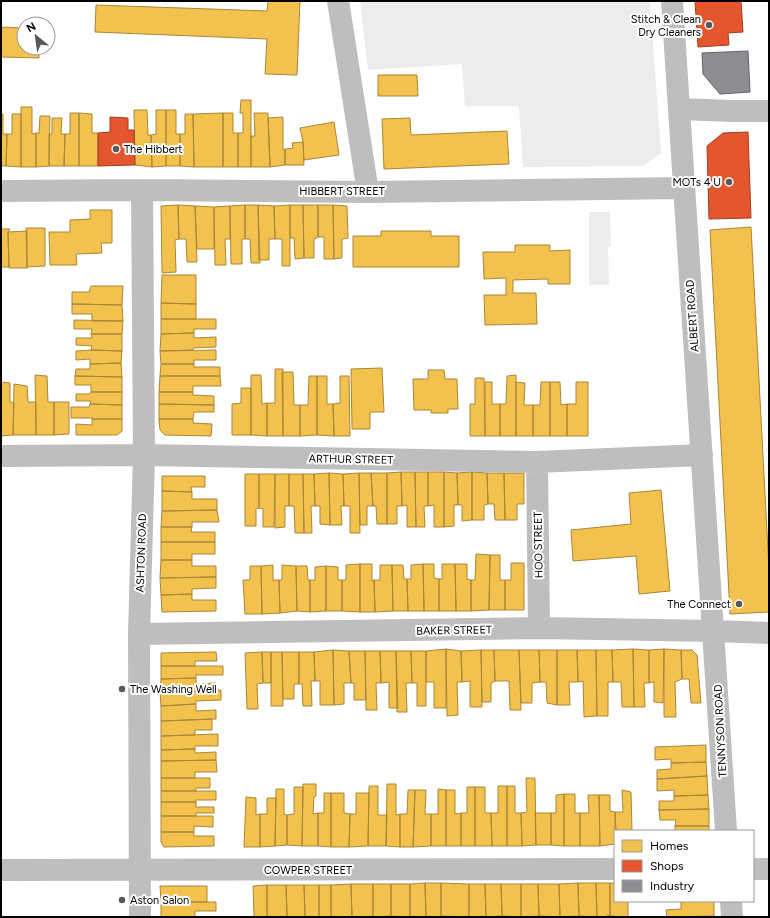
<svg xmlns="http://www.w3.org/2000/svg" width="770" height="918" viewBox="0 0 770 918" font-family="Figtree,sans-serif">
  <rect width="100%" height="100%" fill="#fff"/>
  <path fill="#ececec" d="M 360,1 L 647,1 L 650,3 L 661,153 L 643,166 L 523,167 L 519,106 L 465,106 L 462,64 L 368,70 Z
    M 589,212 L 610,212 L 611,246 L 608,247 L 609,285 L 589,285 Z"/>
  <path fill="#f2c14e" stroke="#a98737" d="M 268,1 L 300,1 L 297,75 L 265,74 L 267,39 L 95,32 L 96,5 L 267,11 Z
    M 1,27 L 24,28 L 24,48 L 39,48 L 39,58 L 1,57 Z
    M 378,75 L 417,75 L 418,96 L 378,96 Z
    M 241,100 L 251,100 L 251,167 L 238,167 L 238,133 L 243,133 L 243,113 L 240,113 Z
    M 21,107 L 32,107 L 32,134 L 36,133 L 36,167 L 21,167 Z
    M 134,110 L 147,110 L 148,135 L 151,135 L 152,167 L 135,165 Z
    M 156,110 L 166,110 L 166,166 L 152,167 L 151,135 L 156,134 Z
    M 166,110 L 176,110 L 176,134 L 180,134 L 180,166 L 166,166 Z
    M 70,113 L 79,113 L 79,166 L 64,166 L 65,134 L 70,134 Z
    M 79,113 L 92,114 L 92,133 L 98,133 L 98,166 L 79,166 Z
    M 223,113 L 233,113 L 233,133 L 238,133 L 238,167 L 223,167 Z
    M 223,113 L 223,167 L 194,167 L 193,114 Z
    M 254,113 L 268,113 L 270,167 L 251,167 L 251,136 L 255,136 Z
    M 1,114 L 3,114 L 3,134 L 7,134 L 6,166 L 1,166 Z
    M 12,114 L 21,114 L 21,167 L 6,166 L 7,134 L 12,134 Z
    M 185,114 L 193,114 L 194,167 L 180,166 L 180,134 L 185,134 Z
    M 40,116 L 50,116 L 49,166 L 36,167 L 36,133 L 39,133 Z
    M 283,117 L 283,150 L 285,149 L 285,165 L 270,167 L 268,118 Z
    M 52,118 L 62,118 L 61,134 L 65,134 L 64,166 L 49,166 L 49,134 L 52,134 Z
    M 410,118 L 411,135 L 507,131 L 509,164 L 384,169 L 382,119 Z
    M 334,122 L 339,155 L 304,160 L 303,142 L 300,128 Z
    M 303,142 L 304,165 L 285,165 L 285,149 L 293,148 L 292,143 Z
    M 178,205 L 179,239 L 175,240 L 176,272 L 162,273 L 161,206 Z
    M 178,205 L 195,206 L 197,262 L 187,262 L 186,239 L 179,239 Z
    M 245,205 L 245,239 L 242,239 L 242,264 L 231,264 L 230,206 Z
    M 245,205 L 258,205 L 260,263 L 251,263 L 250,239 L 245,239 Z
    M 258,205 L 274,206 L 275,239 L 269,239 L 269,260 L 259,260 Z
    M 290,205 L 290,266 L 282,266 L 282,239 L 275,239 L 274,206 Z
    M 290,205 L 303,205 L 304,258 L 295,259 L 294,238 L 290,238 Z
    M 303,205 L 318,205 L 318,237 L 314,239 L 314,258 L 304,258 Z
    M 318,205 L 333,205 L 334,259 L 324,259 L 324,237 L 318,237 Z
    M 333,205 L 347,206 L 348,238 L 342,239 L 342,258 L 334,259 Z
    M 195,206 L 214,207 L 214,249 L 197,249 Z
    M 230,206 L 230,239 L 225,239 L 226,265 L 215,265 L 214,207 Z
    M 90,210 L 112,210 L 112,243 L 101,243 L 102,253 L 76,254 L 77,265 L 50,265 L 49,232 L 70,232 L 70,220 L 90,219 Z
    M 751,227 L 769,570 L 769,612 L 730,614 L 710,230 Z
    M 26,228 L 45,228 L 45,266 L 27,267 Z
    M 1,229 L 10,229 L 8,232 L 9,267 L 1,267 Z
    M 27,231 L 27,268 L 9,268 L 8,232 Z
    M 381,231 L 431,231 L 431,236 L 459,236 L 459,267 L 353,267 L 353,236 L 381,236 Z
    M 515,245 L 550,245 L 550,251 L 570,250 L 570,284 L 548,284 L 548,279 L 513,280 L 513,293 L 536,293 L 537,324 L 485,325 L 484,295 L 506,295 L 506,278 L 484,279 L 483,252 L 515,252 Z
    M 162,275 L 196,275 L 196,304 L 161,303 Z
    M 91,286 L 123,286 L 122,305 L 72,304 L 72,292 L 89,292 Z
    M 161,303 L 196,304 L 196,319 L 161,319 Z
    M 72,304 L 122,305 L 123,321 L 92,321 L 92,314 L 72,314 Z
    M 161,319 L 216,319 L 216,329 L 194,329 L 194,333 L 161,334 Z
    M 74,320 L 123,321 L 122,334 L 91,334 L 92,329 L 74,329 Z
    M 194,333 L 194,338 L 216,337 L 216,347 L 193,348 L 193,350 L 160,351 L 161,334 Z
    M 91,334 L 122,334 L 122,351 L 91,350 L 92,346 L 76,345 L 76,338 L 92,338 Z
    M 91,350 L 122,351 L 121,363 L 90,364 L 90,359 L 76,360 L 76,351 Z
    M 216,350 L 216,360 L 194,360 L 194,364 L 161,364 L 160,351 Z
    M 121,363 L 122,377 L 75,376 L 76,369 L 90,369 L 90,364 Z
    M 161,364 L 194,364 L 194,367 L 220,367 L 220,376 L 160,376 Z
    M 382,368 L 384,412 L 370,412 L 370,429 L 352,429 L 351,369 Z
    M 275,369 L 283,369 L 283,436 L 267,436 L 267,403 L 275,403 Z
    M 428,370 L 444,370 L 445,379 L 457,379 L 458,409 L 448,409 L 448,413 L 431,413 L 431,410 L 414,410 L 413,379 L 428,379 Z
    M 282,372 L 293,372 L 294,405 L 300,405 L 300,436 L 283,436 Z
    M 35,375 L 47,376 L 48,402 L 54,402 L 54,435 L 36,435 Z
    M 251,375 L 261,375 L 262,404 L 267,403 L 267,436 L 251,435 Z
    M 516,375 L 516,436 L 500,436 L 500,404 L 506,404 L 507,376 Z
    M 75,376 L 122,377 L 122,392 L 91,392 L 91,385 L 75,385 Z
    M 160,376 L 220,376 L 221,386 L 193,386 L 193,392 L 159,392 Z
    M 309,376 L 317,376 L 317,435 L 300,436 L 300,405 L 308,405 Z
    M 317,376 L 327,376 L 327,404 L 333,404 L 334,436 L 317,435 Z
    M 340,376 L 349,376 L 350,436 L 334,436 L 333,404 L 340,403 Z
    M 475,378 L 484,378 L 485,436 L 470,436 L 470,404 L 475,404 Z
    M 1,382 L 10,383 L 10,402 L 14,403 L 13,435 L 1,436 Z
    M 485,382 L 492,382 L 492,404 L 500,404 L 500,436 L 485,436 Z
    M 516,382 L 525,383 L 524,405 L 533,405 L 533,436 L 516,436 Z
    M 541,382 L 550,382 L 550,436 L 533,436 L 533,405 L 540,405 Z
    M 550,382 L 560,382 L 561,405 L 567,404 L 567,436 L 550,436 Z
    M 576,382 L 588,382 L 588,436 L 567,436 L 567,404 L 576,404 Z
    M 14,384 L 27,386 L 28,402 L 36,402 L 36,435 L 13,435 Z
    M 241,388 L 251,388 L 251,435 L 232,435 L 232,404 L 241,403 Z
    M 91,392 L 122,392 L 122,405 L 90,404 L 91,401 L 76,401 L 76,394 L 90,394 Z
    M 159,392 L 193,392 L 193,395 L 214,396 L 214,405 L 159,404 Z
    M 54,402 L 69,402 L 69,434 L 54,435 Z
    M 90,404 L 122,405 L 122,419 L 92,419 L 92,418 L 71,418 L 71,407 L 89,407 Z
    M 159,404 L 214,405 L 214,412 L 194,412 L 193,419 L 159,419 Z
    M 92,419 L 122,419 L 122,431 L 117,435 L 76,435 L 76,424 L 92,425 Z
    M 159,419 L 193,419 L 193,423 L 212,424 L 211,436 L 165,435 L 160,430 Z
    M 401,472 L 402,506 L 397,506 L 397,524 L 387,524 L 387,473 Z
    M 401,472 L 415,472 L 416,527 L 407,527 L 407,505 L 402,506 Z
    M 415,472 L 428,472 L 428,506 L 424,506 L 425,527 L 416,527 Z
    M 428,472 L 444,472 L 444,527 L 434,527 L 434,505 L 428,506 Z
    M 444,472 L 457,473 L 458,505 L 454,505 L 454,526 L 444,527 Z
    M 472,472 L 472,520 L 462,521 L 462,505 L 458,505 L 457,473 Z
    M 472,472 L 487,473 L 488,504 L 484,505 L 484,520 L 472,520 Z
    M 329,473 L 330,525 L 320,524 L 320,506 L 315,506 L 314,474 Z
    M 329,473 L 343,474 L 344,506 L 341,506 L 342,525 L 330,525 Z
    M 359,473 L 360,533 L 350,533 L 350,506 L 344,506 L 343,474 Z
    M 359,473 L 371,473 L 373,506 L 367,506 L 367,525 L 360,525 Z
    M 371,473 L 387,473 L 387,524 L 377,524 L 376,506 L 373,506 Z
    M 487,473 L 504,473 L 505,520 L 495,520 L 494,504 L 488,504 Z
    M 504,473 L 524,473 L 524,504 L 517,504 L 517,520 L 505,520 Z
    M 245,474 L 259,474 L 259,508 L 256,509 L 256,526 L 245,526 Z
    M 259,474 L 275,474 L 274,527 L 263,527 L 263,509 L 259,508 Z
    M 275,474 L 289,474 L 289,506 L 285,506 L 285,527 L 275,528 Z
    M 289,474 L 303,474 L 304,533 L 295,533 L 294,506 L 289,506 Z
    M 303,474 L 314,474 L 315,506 L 311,506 L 312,533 L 304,533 Z
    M 162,476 L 205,476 L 205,487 L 191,487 L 192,492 L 162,491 Z
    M 661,490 L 670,591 L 639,594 L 636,556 L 573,561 L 571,530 L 631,524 L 629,493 Z
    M 162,491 L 192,492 L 192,499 L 217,499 L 217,510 L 162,511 Z
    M 217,510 L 219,522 L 192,522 L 192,527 L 161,527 L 162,511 Z
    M 161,527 L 192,527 L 191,532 L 215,532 L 215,542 L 161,542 Z
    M 161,542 L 215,542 L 215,554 L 192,554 L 192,560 L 161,560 Z
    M 476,554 L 490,555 L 489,610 L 471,611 L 471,580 L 475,580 Z
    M 490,555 L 500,555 L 500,580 L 505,580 L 505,610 L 489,610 Z
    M 161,560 L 192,560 L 192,566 L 216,566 L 216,577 L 160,578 Z
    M 511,563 L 524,563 L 524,610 L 505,610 L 505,580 L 511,580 Z
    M 360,564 L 360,612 L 342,611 L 342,580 L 346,580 L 346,565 Z
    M 360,564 L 372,564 L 372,581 L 374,580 L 375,612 L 360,612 Z
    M 423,564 L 424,611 L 408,611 L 407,579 L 411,579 L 411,565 Z
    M 423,564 L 434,564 L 434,578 L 439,579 L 439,611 L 424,611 Z
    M 442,564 L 455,564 L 456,611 L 439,611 L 439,579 L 442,579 Z
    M 455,564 L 467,564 L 467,579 L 471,580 L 471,611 L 456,611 Z
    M 273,565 L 273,580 L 279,580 L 280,613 L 262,614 L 261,566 Z
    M 282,565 L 296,566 L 297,611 L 280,613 L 279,580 L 282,580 Z
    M 380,565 L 392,565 L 393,611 L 375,612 L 374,580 L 380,580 Z
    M 392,565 L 403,565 L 404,579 L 407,579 L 408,611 L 393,611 Z
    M 250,566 L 261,566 L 262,614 L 245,614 L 243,580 L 250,580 Z
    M 296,566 L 307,566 L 308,580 L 310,580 L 310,612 L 297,611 Z
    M 326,566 L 326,611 L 310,612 L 310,580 L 315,580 L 315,567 Z
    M 326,566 L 338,567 L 338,580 L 342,580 L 342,611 L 326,611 Z
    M 216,577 L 216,588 L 192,589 L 192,594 L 161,595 L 160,578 Z
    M 192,594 L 192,600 L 216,600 L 216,611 L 162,612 L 161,595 Z
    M 446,649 L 446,708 L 434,708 L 434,682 L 426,682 L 426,651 Z
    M 446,649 L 461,651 L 462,682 L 457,682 L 458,715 L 447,716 Z
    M 633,649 L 634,707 L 622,707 L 621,682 L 613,682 L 612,650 Z
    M 633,649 L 649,650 L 649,683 L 644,683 L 645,707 L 634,707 Z
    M 664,649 L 663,703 L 654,702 L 654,682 L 649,683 L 649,650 Z
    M 664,649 L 681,650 L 682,679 L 675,682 L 676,717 L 664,717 Z
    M 333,650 L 334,705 L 320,705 L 320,681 L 315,681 L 314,652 Z
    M 333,650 L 349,651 L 351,683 L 344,683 L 344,704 L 334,705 Z
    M 481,650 L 482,707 L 470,707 L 470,681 L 462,682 L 461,651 Z
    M 481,650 L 494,650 L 495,681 L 491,683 L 491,702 L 482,702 Z
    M 494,650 L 519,650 L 521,710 L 510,710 L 509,681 L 495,681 Z
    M 519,650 L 539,650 L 540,682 L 532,683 L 532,703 L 521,703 Z
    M 539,650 L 557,650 L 557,705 L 547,703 L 546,682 L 540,682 Z
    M 557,650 L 577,650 L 578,682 L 569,682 L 570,705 L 557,705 Z
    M 577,650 L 596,650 L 597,716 L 584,717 L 583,681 L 578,682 Z
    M 596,650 L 612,650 L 613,682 L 608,682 L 608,716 L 597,716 Z
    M 681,650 L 692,650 L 697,655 L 701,703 L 691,703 L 689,679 L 682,679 Z
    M 349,651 L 365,651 L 366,700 L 354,700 L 354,683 L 351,683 Z
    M 365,651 L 380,651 L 381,683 L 376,683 L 377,710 L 366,710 Z
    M 380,651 L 396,651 L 398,708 L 389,708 L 389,682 L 381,683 Z
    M 396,651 L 411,651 L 412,683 L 406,683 L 407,712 L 397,712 Z
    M 411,651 L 426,651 L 426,706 L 417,706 L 417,683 L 412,683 Z
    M 216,652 L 217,661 L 195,661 L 195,666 L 161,666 L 161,653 Z
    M 262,652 L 263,683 L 257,684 L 258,709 L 247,709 L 245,653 Z
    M 262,652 L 271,652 L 271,683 L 263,683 Z
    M 271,652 L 282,652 L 283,706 L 271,706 Z
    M 282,652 L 299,652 L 299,684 L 294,684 L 294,699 L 283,699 Z
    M 299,652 L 314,652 L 315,681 L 311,681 L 312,706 L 303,706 L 302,684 L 299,684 Z
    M 161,666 L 223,666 L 223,675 L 196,675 L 196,678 L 161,679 Z
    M 196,678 L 196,684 L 216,683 L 217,691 L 160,692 L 161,679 Z
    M 221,690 L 221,700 L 196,701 L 196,704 L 161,706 L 160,692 Z
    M 196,704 L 196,711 L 216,710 L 216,719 L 161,721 L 161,706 Z
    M 212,719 L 212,730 L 195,730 L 195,735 L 161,736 L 161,721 Z
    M 218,734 L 218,746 L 195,746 L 195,749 L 161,750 L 161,736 Z
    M 706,745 L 706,762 L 671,763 L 671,759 L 655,760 L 655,747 Z
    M 195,749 L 195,753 L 216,752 L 216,760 L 161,761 L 161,750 Z
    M 216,760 L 217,772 L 195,772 L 195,778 L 161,778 L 161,761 Z
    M 706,762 L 707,776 L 657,779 L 657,770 L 671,769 L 671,763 Z
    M 707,776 L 708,795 L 674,796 L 674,790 L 657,791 L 657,779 Z
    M 161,778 L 210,778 L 210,788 L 196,788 L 196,791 L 161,791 Z
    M 526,778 L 535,778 L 536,845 L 522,846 L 521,813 L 527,812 Z
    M 303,784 L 316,784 L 316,796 L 314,797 L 313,814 L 318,813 L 318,846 L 302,846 Z
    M 387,784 L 396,784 L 396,815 L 400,814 L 400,847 L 386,846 Z
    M 369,786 L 378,786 L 378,815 L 387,815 L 386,846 L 368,846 Z
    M 498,786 L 507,786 L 507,846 L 492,846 L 491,813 L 498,813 Z
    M 507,786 L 515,786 L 515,813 L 521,813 L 522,846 L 507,846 Z
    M 294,787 L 303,787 L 302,846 L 287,845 L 287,815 L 294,814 Z
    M 467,787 L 475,787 L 475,846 L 461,846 L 461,813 L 467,813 Z
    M 475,787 L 485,787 L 485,813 L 491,813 L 492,846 L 475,846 Z
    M 276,789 L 284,789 L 284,814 L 287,815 L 287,845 L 275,846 Z
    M 438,789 L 446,790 L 446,846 L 431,846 L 431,814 L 438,814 Z
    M 408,790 L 415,790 L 413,847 L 400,847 L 400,814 L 407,814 Z
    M 415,790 L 426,790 L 425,814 L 431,814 L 431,846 L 413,847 Z
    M 446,790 L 455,790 L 455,814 L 461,813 L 461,846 L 446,846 Z
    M 622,790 L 631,792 L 632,831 L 616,831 L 615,812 L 623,812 Z
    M 161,791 L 216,791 L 216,800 L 196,800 L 196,802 L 161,802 Z
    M 324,793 L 331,793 L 331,847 L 318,846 L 318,813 L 324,813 Z
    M 331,793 L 344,793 L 344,813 L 350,814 L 349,847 L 331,847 Z
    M 356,793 L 369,793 L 368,846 L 349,847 L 350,814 L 356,814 Z
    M 564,794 L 575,794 L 575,813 L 580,813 L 580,846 L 564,846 Z
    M 564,794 L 564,846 L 551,845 L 551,813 L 556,813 L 556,795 Z
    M 588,795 L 599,795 L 600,846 L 580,846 L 580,813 L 589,813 Z
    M 599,795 L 610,795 L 610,811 L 615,812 L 615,844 L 600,846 Z
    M 708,795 L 709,809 L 659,810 L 659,801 L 674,801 L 674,796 Z
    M 246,797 L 256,798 L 256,815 L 260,814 L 260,847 L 244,847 Z
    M 267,798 L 276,798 L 275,846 L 260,847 L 260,814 L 267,814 Z
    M 161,802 L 196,802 L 196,807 L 214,807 L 214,813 L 196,813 L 196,816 L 161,816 Z
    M 709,809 L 709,826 L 675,826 L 676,820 L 660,820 L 659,810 Z
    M 535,813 L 551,813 L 551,845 L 536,845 Z
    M 161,816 L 213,816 L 213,827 L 194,826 L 194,832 L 161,832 Z
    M 675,826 L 709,826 L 709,831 L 659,831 L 675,831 Z
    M 161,832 L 194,832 L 194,836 L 214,836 L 214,846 L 164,847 L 161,842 Z
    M 425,883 L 441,883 L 441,917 L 426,917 Z
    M 425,883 L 426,917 L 410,917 L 410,884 Z
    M 441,883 L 469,884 L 469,917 L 441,916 Z
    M 578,883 L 596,883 L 597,917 L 579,916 Z
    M 578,883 L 579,916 L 560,917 L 559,884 Z
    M 596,883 L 610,883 L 610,916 L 607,915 L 608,917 L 597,917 Z
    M 610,883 L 615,883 L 615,901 L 628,901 L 628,917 L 610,916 Z
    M 351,884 L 373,884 L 373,917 L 352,917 Z
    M 351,884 L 352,917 L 331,917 L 331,885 Z
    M 373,884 L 391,884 L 391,916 L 373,917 Z
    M 391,884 L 410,884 L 410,917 L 391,916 Z
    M 469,884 L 485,884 L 486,917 L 469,917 Z
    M 485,884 L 501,884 L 502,916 L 486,917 Z
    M 501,884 L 521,884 L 521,917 L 502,916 Z
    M 521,884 L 538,884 L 539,916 L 521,917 Z
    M 538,884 L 559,884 L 560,917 L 539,916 Z
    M 267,885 L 286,885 L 287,917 L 267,917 Z
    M 267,885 L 267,917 L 254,917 L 253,886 Z
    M 286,885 L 304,885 L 305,917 L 287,917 Z
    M 304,885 L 319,885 L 319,917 L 305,917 Z
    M 319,885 L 331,885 L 331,917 L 319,917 Z
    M 160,886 L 207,886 L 207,902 L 161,902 Z
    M 681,901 L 714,901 L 714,916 L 667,917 L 666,910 L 681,909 Z
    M 161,902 L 216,902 L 216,911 L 195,911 L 195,917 L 161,917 Z"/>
  <path fill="#e4572e" stroke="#a03d20" d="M 695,1 L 741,1 L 743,32 L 728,33 L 729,45 L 698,47 Z
    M 110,117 L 128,118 L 128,130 L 134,130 L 135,165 L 98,166 L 98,133 L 110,132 Z
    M 748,132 L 751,218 L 709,219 L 707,146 L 723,133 Z"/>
  <path fill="#8d8d92" stroke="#636366" d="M 748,51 L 750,92 L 720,94 L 703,74 L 702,53 Z"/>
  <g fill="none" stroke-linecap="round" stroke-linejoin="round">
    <path stroke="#bebebe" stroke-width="22" d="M 338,1 L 368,192
      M 672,1 L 726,831
      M 679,109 L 733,111 L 769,111
      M 1,191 L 142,190 L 368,192 L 684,188
      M 1,456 L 144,455 L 537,462 L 702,455
      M 537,462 L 539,628
      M 139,634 L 539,628 L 714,631 L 769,633
      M 753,869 L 769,869
      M 1,870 L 615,869
      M 731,901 L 732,917
      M 140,917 L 139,634 L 144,455 L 142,190"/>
  </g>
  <g fill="#595959" stroke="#fff" stroke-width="1.5">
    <circle cx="709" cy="25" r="4"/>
    <circle cx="116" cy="149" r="4"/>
    <circle cx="729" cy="182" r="4"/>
    <circle cx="739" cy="604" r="4"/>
    <circle cx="122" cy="689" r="4"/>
    <circle cx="122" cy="900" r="4"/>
  </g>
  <g text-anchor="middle" stroke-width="4" stroke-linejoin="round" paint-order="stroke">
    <g font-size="11" fill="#000" stroke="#fff" text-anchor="end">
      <text x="701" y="23">Stitch &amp; Clean<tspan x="701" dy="13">Dry Cleaners</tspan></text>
      <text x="124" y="153" text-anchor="start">The Hibbert</text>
      <text x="721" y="186">MOTs 4 U</text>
      <text x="731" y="608">The Connect</text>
      <text x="130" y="693" text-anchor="start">The Washing Well</text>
      <text x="130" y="904" text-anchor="start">Aston Salon</text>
    </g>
    <g font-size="11" fill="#000" stroke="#fff">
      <text x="342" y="195">HIBBERT STREET</text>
      <text transform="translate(692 316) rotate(-94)" y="4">ALBERT ROAD</text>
      <text transform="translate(351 459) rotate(1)" y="4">ARTHUR STREET</text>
      <text transform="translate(538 545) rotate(-91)" y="4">HOO STREET</text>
      <text transform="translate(141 553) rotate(-88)" y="4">ASHTON ROAD</text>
      <text transform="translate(454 630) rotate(-1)" y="4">BAKER STREET</text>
      <text transform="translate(720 731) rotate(-93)" y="4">TENNYSON ROAD</text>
      <text x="308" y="874">COWPER STREET</text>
    </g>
  </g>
  <rect width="770" height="918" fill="none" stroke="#000000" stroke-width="4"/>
  <rect x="614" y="830" width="140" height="72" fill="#ffffff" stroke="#999999"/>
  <rect x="622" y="840" width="20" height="12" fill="#f2c14e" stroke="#999999"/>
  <text x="650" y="850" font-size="12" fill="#000000">Homes</text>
  <rect x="622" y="860" width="20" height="12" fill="#e4572e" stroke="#999999"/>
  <text x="650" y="870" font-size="12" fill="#000000">Shops</text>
  <rect x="622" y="880" width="20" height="12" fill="#8d8d92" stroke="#999999"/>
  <text x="650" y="890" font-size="12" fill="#000000">Industry</text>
  <g transform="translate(36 36) rotate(331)"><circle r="19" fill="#ffffff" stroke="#999999"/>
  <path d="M0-3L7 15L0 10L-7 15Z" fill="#595959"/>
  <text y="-6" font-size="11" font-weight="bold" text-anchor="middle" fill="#000000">N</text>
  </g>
</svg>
